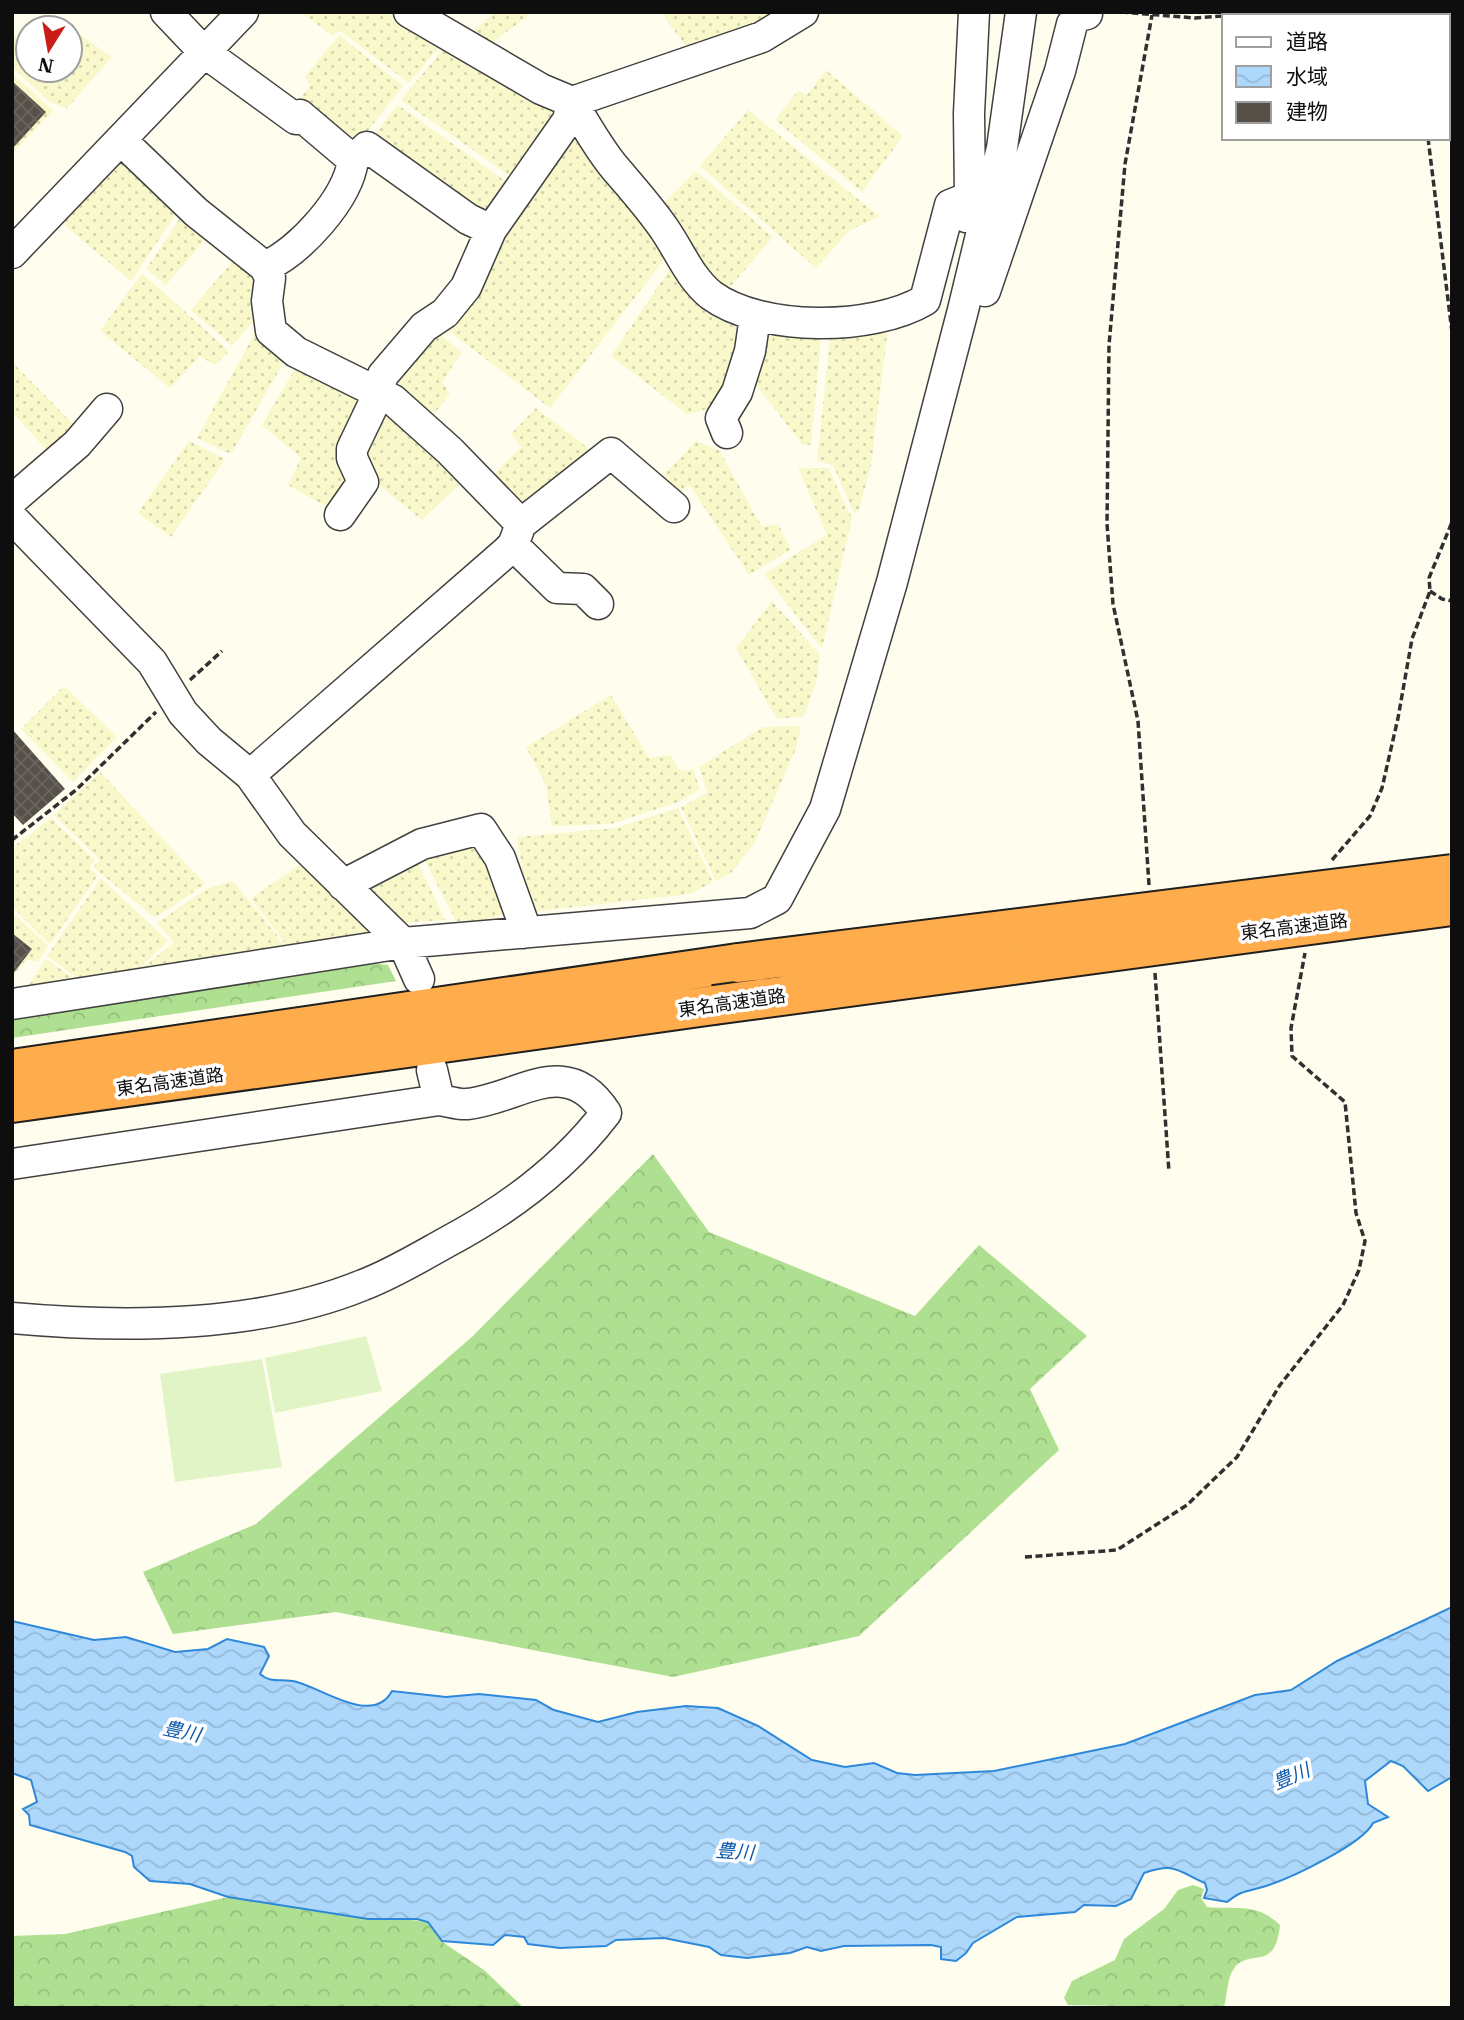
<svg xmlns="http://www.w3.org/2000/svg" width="1464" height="2020" viewBox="0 0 1464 2020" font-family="'IBM Plex Serif','Noto Sans JP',serif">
  <defs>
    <pattern id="farmland-dots" width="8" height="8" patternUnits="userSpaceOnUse" patternTransform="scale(1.75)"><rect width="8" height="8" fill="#f8f8cb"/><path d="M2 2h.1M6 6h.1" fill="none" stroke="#d3d3ad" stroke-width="1.8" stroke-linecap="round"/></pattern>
    <pattern id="forest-crowns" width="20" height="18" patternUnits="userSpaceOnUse" patternTransform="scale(1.75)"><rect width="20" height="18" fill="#afe091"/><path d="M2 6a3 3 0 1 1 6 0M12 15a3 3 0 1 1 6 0" fill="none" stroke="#95bf7c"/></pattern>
    <pattern id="water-waves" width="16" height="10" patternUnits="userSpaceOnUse" patternTransform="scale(1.75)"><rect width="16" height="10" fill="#add8fc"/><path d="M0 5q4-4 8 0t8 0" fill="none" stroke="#94b8d7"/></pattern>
    <pattern id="building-cross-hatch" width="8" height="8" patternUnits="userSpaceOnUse" patternTransform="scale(1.75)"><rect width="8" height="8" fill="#575049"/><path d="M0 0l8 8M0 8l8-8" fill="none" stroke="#6a655f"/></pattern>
  </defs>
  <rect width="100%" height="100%" fill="#fffdee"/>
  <path fill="url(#farmland-dots)" d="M 301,12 L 387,12 L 441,45 L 409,83 L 339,30 L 333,36 Z
    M 495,12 L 533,12 L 489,45 L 470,34 Z
    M 661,12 L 786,12 L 689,51 Z
    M 53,16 L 112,57 L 67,108 L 50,102 L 12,67 L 12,36 L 28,42 L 28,70 L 70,70 L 70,28 L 42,28 Z
    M 339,35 L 403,86 L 351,152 L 295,107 L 310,85 L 305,77 Z
    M 445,47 L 557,111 L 516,180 L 401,100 Z
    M 826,70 L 903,136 L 862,192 L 775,120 L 798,91 L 807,95 Z
    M 12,73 L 53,111 L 12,154 Z
    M 398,105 L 512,186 L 492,216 L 478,216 L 374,135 Z
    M 748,110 L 880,217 L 850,230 L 816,268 L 700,166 Z
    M 571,132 L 611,183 L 631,202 L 666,257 L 550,408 L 441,325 L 480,274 Z
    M 127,154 L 180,208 L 131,281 L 57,219 Z
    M 696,171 L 773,237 L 724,294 L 659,208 Z
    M 184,212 L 210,234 L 166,285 L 146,269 Z
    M 239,254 L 255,269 L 259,309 L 254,321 L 232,346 L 191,310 Z
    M 670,269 L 698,299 L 735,320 L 745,330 L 733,382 L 712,408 L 687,414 L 611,356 Z
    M 142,273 L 229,351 L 215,365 L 200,356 L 170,388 L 100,331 Z
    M 889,320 L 871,465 L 859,510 L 854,513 L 833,465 L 817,461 L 831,329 Z
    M 434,330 L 462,352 L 442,382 L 450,394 L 430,419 L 392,389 L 389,377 Z
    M 822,330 L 811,445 L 802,444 L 752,380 L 762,333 Z
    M 255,333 L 285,352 L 282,365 L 231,454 L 197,438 Z
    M 12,362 L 78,429 L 52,456 L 12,412 Z
    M 305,364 L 366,397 L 335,463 L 349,477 L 327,507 L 288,485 L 301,458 L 262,425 L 293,372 Z
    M 536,408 L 595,453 L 524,512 L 489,479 L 521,447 L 511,434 Z
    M 381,409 L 465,479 L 422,520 L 374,481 L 362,455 Z
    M 189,441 L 225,459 L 171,537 L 138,513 Z
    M 696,441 L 719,450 L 762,527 L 778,524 L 791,549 L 749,575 L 690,486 L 672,495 L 658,481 Z
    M 798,468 L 828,468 L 852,518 L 822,649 L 764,574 L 827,535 Z
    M 772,601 L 820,655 L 816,683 L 804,716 L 777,719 L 736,648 Z
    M 64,686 L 117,737 L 73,782 L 21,729 Z
    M 611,695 L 649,758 L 671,755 L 680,771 L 693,769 L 700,789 L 681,801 L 611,824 L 552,826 L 546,785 L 526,747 Z
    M 801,726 L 796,749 L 755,842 L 731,873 L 716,881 L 681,807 L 707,793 L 699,767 L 763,727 Z
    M 100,772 L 205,884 L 155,918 L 93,867 L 100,860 L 54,815 Z
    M 678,808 L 713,882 L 690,894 L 530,912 L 517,837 L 616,828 Z
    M 51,818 L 95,860 L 89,868 L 98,875 L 50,944 L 12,907 L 12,848 Z
    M 476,837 L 506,913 L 485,920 L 456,921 L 421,853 Z
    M 417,861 L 445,920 L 397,923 L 365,888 Z
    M 301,863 L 380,931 L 371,937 L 289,948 L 251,899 Z
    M 101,878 L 168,941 L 137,971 L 80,980 L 47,956 Z
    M 233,881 L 287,948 L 149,972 L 143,968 L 174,942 L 157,923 L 206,889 Z
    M 12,912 L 48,946 L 38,962 L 27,959 L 12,977 Z
    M 46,959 L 76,980 L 35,989 L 28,986 Z"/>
  <path fill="url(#forest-crowns)" d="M 366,962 L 388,965 L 396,981 L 12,1038 L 12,1015 Z
    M 653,1154 L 709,1232 L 915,1316 L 979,1245 L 1087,1336 L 1030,1389 L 1059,1450 L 859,1636 L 673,1677 L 336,1612 L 173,1634 L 143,1572 L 256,1524 L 473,1336 Z
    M 1193,1885 L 1204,1889 L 1201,1898 L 1207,1907 C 1237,1910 1256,1902 1280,1925 C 1275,1975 1248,1946 1233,1970 C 1227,1979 1227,1997 1224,2008 L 1068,2005 L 1064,1998 L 1072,1981 L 1115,1960 L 1124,1939 L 1164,1909 L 1178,1890 Z
    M 228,1897 L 369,1919 L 396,1918 L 428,1922 L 441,1941 L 484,1970 L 524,2008 L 12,2008 L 12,1936 L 65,1934 Z"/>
  <path fill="#e1f4c6" d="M 366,1336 L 382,1391 L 275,1413 L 265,1358 Z
    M 262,1359 L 282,1467 L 175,1482 L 160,1374 Z"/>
  <path fill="url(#water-waves)" stroke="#2d88da" stroke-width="2" d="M 1452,1607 L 1452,1777 L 1428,1791 L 1403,1766 L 1391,1761 L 1365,1781 L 1368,1804 L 1388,1817 L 1373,1823 C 1363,1844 1291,1878 1266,1886 C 1248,1892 1243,1889 1227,1902 L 1204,1898 L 1207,1890 L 1205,1883 C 1177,1871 1176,1862 1144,1873 L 1131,1899 L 1116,1906 L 1084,1905 L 1075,1912 L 1017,1917 L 973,1943 L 966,1953 L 956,1961 L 941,1959 L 941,1947 L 931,1945 L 844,1946 L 821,1951 L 807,1947 L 790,1953 L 747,1958 L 721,1955 L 709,1947 L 664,1938 L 616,1940 L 606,1946 L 560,1948 L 528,1944 L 524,1937 L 505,1935 L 493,1945 L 442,1941 L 428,1922 L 417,1919 L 368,1919 L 228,1897 L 190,1884 L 150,1881 L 134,1867 L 132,1856 L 125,1852 L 30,1825 L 29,1815 L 23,1809 L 37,1802 L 31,1780 L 12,1773 L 12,1621 L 94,1640 L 126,1637 L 175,1652 L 208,1649 L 227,1639 L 264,1647 L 269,1656 L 260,1674 C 271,1684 283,1678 297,1682 C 323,1689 373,1726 392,1691 L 446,1697 L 479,1694 L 536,1700 L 554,1710 L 598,1722 L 637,1712 L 686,1706 L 718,1708 L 758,1726 L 812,1760 L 845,1767 L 874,1763 L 897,1773 L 915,1775 L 994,1771 L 1125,1744 L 1255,1695 L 1291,1690 L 1337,1661 Z"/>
  <path fill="url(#building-cross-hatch)" d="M 12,81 L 46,112 L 12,149 Z
    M 12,729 L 65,789 L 23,825 L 12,813 Z
    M 12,933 L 32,949 L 12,975 Z"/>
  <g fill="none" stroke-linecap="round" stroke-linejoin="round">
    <defs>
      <path id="minor" d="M 166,12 L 204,52 L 296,119 L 300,115 L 353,160
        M 409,12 L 541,89 L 572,102 L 762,37 L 803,12
        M 122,141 L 196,212 L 265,267
        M 966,217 L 970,197 L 969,113 L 974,12
        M 491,230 L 468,219 L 367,147 L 353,160 C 348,199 300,251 265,267 L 270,278 L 267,301 L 271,331 L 296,352 L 393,400 L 450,451 L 521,524
        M 12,253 L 243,12
        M 985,291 L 1060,71 L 1072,24 L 1078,16 L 1087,14
        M 727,433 L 721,418 L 737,392 L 750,351 L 755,317
        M 12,500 L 77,444 L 107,409
        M 340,515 L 363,482 L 352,458 L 352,449 L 374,403 L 383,375 L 424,327 L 445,313 L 466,287 L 491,230 L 568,120 L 572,102 C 585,124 599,149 615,168 C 633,189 650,208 665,230 C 680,252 690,278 711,295 C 761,332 873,331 925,300 L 950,205 L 970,197
        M 12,518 L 152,662 L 183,713 L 209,741 L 250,775 L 292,834 L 403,943 L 419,979
        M 513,545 L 557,588 L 583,589 L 598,604
        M 250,775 L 506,552 L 513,545 L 521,524 L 611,453 L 674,507
        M 343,885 L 422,844 L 481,829 L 500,858 L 523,922 L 523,933
        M 12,1004 L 403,943 L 750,913 L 777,899 L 825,809 L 892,582 L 963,310 L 1002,148 L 1021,12
        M 432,1070 L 439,1100
        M 12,1164 L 439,1100 C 448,1101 458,1105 467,1104 C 519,1099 566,1051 606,1113 C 564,1168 509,1209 447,1242 C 420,1257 392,1274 363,1285 C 258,1328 123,1328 12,1318"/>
      <path id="highway" d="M 12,1069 L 738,963
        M 12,1103 L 714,1005"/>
    </defs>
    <use href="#minor" stroke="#414141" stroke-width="33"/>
    <use href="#highway" stroke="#1f1f1f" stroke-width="42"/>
    <path stroke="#303030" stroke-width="3.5" stroke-dasharray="7 3.5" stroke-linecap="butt" d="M 1121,12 L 1195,18 L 1224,16
      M 1424,12 L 1425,16
      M 1238,16 L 1304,12
      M 1428,138 L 1452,332
      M 1430,591 L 1442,599 L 1452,601
      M 190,680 L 222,651
      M 12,840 L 76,790 L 156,712
      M 1332,860 L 1370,816 L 1382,788 L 1398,718 L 1412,639 L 1430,591 L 1429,578 L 1452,522
      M 1149,885 L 1138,721 L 1113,604 L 1107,524 L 1109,345 L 1125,164 L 1152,15
      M 1155,973 L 1169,1172
      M 1025,1557 L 1117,1550 L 1187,1505 L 1237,1457 L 1280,1385 L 1343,1305 L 1359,1270 L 1365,1241 L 1356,1213 L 1345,1102 L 1292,1056 L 1291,1028 L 1305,953"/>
    <use href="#minor" stroke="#fff" stroke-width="30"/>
    <use href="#highway" stroke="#ffac4c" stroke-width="38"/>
    <defs>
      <path id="highway-bridge" d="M 738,963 L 1452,874
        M 714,1005 L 1452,906"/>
    </defs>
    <use href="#highway-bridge" stroke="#1f1f1f" stroke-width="42" stroke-linecap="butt"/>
    <use href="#highway-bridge" stroke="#ffac4c" stroke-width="38"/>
  </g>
  <g text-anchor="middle" stroke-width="7" stroke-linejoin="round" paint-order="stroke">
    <g font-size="18" fill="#0e0e0e" stroke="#fff">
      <text transform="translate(1294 927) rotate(-7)" y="6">東名高速道路</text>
      <text transform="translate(732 1003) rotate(-8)" y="6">東名高速道路</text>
      <text transform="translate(170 1082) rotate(-8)" y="6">東名高速道路</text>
    </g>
    <g font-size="19" font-style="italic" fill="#0b59ab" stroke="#fff">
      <text transform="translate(182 1731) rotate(12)" y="7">豊川</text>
      <text transform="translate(1291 1776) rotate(-23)" y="7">豊川</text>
      <text transform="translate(735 1851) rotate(4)" y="7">豊川</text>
    </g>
  </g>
  <rect width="1464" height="2020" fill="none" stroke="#0e0e0e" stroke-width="28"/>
  <rect x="1222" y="14" width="228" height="126" fill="#ffffff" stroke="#9f9f9f" stroke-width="2"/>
  <rect x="1236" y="37" width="35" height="10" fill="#ffffff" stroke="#9f9f9f" stroke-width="2"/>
  <text x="1286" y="49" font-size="21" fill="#0e0e0e">道路</text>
  <rect x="1236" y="66" width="35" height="21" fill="url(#water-waves)" stroke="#9f9f9f" stroke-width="2"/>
  <text x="1286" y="84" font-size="21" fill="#0e0e0e">水域</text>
  <rect x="1236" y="102" width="35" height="21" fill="#575049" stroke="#9f9f9f" stroke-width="2"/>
  <text x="1286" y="119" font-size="21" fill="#0e0e0e">建物</text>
  <g transform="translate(49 49) rotate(191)"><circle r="33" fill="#ffffff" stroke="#9f9f9f" stroke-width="2"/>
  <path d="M0-5L12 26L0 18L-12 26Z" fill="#cb1d18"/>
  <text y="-10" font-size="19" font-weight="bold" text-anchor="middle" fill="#0e0e0e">N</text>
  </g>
</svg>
